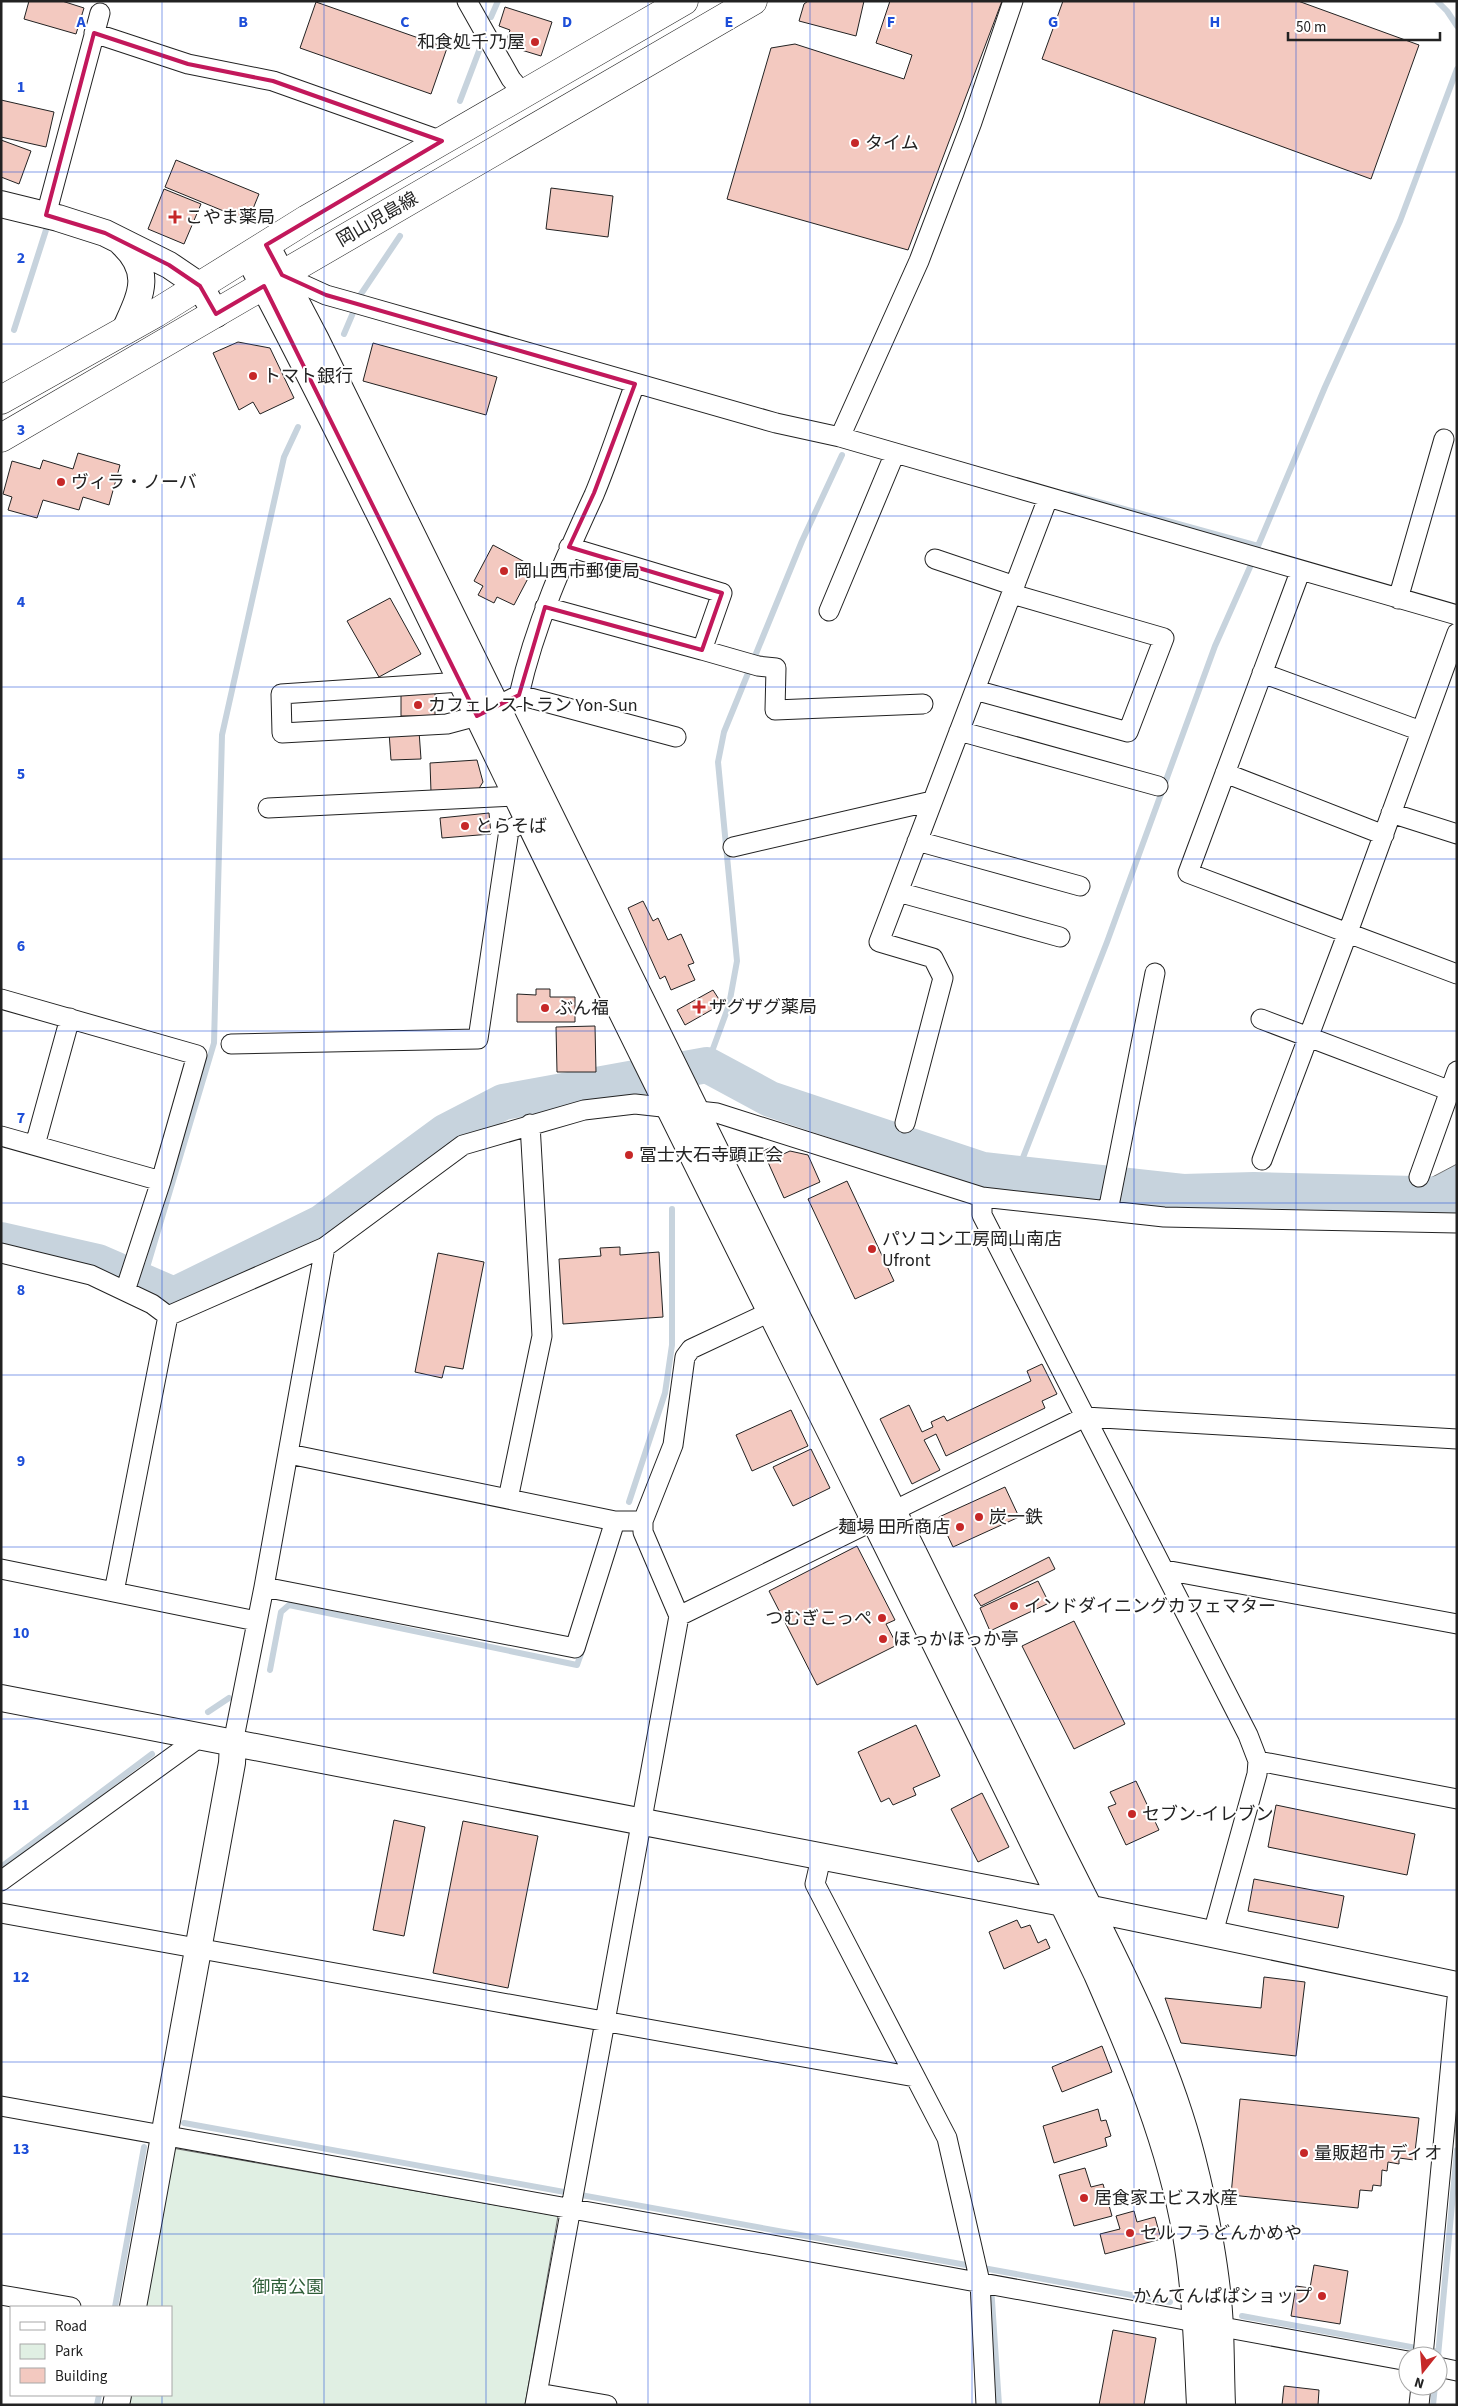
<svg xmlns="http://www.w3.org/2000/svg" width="1458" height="2406" viewBox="0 0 1458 2406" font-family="'Source Sans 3','Noto Sans JP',sans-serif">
  <rect width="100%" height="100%" fill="#fff"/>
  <path fill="#e0efe3" stroke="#6f6f6f" d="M 172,2148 L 558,2216 L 525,2405 L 128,2405 L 129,2395 L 171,2395 L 171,2307 L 144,2307 Z"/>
  <path fill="#c7d3dd" stroke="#6f6f6f" d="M 1457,1164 L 1457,1210 L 1422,1208 L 1423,1182 Z"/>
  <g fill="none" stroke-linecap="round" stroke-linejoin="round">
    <path stroke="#c7d3dd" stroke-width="6" d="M 1437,1 L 1447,11 L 1457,26
      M 491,17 L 498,1
      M 460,101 L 482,43
      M 14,330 L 46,230
      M 344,334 L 361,294 L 400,236
      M 1070,494 L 1258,546 L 1325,387 L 1400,221 L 1457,69
      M 707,1065 L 729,1005 L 737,961 L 718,762 L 724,732 L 802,541 L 842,455
      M 1017,1173 L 1107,942 L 1215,646 L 1250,567
      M 143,1281 L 214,1043 L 222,735 L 284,457 L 298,427
      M 629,1502 L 665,1393 L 672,1345 L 672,1209
      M 270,1670 L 281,1612 L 289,1605 L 577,1665 L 583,1648
      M 208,1712 L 229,1698
      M 1,1867 L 152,1754
      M 184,2123 L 1170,2302
      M 991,2286 L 999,2405
      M 115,2307 L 144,2147
      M 1242,2316 L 1438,2352
      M 1438,2356 L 1457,2150
      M 97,2405 L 99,2395
      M 1433,2405 L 1435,2386"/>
    <path stroke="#c7d3dd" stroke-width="36" d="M 1,1240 L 98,1262 L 174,1295 L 321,1223 L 445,1132 L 503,1102 L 707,1065 L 770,1099 L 983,1170 L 1183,1192 L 1254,1190 L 1457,1195"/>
  </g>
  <path fill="#f3c9c0" stroke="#222" d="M 29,1 L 62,1 L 84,8 L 76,34 L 24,19 Z
    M 808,1 L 864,1 L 856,36 L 799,21 L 804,4 Z
    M 890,1 L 1002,1 L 908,250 L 727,199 L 771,48 L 795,44 L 904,79 L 912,55 L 876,43 Z
    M 1063,1 L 1298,1 L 1419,45 L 1371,179 L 1042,59 Z
    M 316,2 L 447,48 L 431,94 L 300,48 Z
    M 505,7 L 552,22 L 541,56 L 505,45 L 510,30 L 499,26 Z
    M 1,100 L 54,112 L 46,147 L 1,137 Z
    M 1,140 L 31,151 L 19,184 L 1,177 Z
    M 176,160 L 259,194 L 248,221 L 165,187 Z
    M 551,188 L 613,196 L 608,237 L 546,229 Z
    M 164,189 L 201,204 L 184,244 L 148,229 Z
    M 238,342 L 270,348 L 294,398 L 260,414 L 253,402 L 239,410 L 213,353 Z
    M 373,343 L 497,377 L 486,415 L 363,381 Z
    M 78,453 L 120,465 L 109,505 L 83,497 L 79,510 L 43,500 L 37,518 L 8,510 L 12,497 L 3,494 L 12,461 L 40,469 L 43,460 L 73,469 Z
    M 493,545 L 534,567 L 514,605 L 497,597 L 494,603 L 478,595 L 483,586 L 474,581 Z
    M 390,598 L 421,654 L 379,677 L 347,621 Z
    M 401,693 L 435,693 L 435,716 L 401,716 Z
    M 419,731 L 421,759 L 391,760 L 389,732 Z
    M 477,760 L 483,782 L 478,790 L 431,792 L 430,763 Z
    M 489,813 L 491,834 L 442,838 L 440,818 Z
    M 643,901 L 653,921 L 658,918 L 668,940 L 681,934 L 694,963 L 688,965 L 695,980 L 671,990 L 665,976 L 660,979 L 628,908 Z
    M 536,989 L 550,989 L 550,997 L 575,997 L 575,1022 L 517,1022 L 517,994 L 536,995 Z
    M 713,990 L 722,1004 L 685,1025 L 677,1010 Z
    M 595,1026 L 596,1072 L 557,1072 L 556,1027 Z
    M 774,1146 L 779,1156 L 790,1151 L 808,1155 L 820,1182 L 784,1198 L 763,1151 Z
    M 847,1181 L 894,1281 L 855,1299 L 808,1199 Z
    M 620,1247 L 620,1255 L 659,1252 L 663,1317 L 563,1324 L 559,1259 L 601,1256 L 600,1248 Z
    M 438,1253 L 484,1262 L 463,1369 L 445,1366 L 442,1378 L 415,1372 Z
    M 1042,1364 L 1057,1394 L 1042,1401 L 1045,1408 L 946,1456 L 936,1434 L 924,1440 L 940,1470 L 912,1484 L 880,1419 L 909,1405 L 922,1432 L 933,1427 L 931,1422 L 944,1416 L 947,1421 L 1031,1381 L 1027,1371 Z
    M 791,1410 L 808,1446 L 752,1471 L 736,1435 Z
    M 811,1449 L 830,1488 L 793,1506 L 773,1467 Z
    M 1005,1487 L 1019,1517 L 953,1547 L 939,1517 Z
    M 857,1546 L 895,1620 L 886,1624 L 897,1645 L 817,1685 L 769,1591 Z
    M 1049,1557 L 1055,1569 L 981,1606 L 974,1595 Z
    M 1038,1581 L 1049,1603 L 990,1631 L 980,1608 Z
    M 1074,1621 L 1125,1724 L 1074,1749 L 1022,1646 Z
    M 916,1725 L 940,1776 L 913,1788 L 916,1795 L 893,1805 L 889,1798 L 881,1802 L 858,1752 Z
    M 1136,1781 L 1159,1830 L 1126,1845 L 1108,1807 L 1116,1804 L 1110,1792 Z
    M 982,1793 L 1009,1847 L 978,1862 L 951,1809 Z
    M 1276,1805 L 1415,1834 L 1407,1875 L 1268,1847 Z
    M 394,1820 L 425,1827 L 404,1936 L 373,1930 Z
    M 463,1821 L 538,1836 L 508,1988 L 433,1973 Z
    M 1254,1879 L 1344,1896 L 1338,1928 L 1248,1911 Z
    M 1017,1920 L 1021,1928 L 1030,1925 L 1038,1943 L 1046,1939 L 1050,1948 L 1004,1969 L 989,1932 Z
    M 1264,1977 L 1305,1982 L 1296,2056 L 1181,2043 L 1165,1998 L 1261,2008 Z
    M 1102,2046 L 1112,2072 L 1062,2092 L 1052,2067 Z
    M 1240,2099 L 1419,2118 L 1414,2160 L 1399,2158 L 1399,2164 L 1388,2162 L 1387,2171 L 1382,2170 L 1381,2186 L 1373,2185 L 1372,2191 L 1360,2190 L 1358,2208 L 1231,2195 Z
    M 1098,2109 L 1101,2121 L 1106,2120 L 1111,2136 L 1105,2138 L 1107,2146 L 1054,2163 L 1043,2126 Z
    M 1085,2168 L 1091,2187 L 1103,2184 L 1112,2216 L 1074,2226 L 1059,2175 Z
    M 1134,2211 L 1137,2222 L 1155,2217 L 1161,2239 L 1105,2254 L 1100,2234 L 1120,2229 L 1116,2216 Z
    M 1314,2265 L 1348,2271 L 1340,2324 L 1291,2316 L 1296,2286 L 1310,2288 Z
    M 1113,2330 L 1156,2338 L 1144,2405 L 1099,2405 Z
    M 1284,2386 L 1319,2390 L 1318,2405 L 1282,2405 Z"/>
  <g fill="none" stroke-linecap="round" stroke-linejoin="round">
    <defs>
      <path id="street" d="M 467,1 L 511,79 L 523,93
        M 94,33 L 188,64 L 273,81 L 442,141
        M 46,215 L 100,13
        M 282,275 L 326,295 L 351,302 L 776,423 L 840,437 L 1457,615
        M 840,437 L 919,261 L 972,122 L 1013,1
        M 935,559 L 1015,586
        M 1300,572 L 1188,873 L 1457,974
        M 1398,599 L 1444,439
        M 545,607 L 702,650 L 722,593 L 569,547
        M 829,611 L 895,453
        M 702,650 L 758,666 L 776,668 L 775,710 L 923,704
        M 1262,673 L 1421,731
        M 461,682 L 281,694 L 282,733 L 447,724 L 477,716 L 519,695 C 535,624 564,560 594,495 C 609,459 621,421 635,384
        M 975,690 L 1128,732 L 1164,638 L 1012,594
        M 519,695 L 676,737
        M 959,731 L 1158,786
        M 1225,773 L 1384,835
        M 268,808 L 516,796
        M 1391,813 L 1457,834
        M 917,841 L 1080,886
        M 733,847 L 932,801
        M 898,892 L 1060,937
        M 1,999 L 197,1055 L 161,1181 L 125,1291
        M 1261,1019 L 1448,1090
        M 231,1044 L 478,1039 L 509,830 L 538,815
        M 905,1123 L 943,978 L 933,958 L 879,942 L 1048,498
        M 1,1136 L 161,1181
        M 35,1145 L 70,1018
        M 1262,1160 L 1348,932 L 1457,633
        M 1419,1177 L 1457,1071
        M 982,1197 L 982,1215 C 1070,1389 1160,1561 1248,1735 L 1258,1761 L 1257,1774 L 1213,1933
        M 1108,1211 L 1155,973
        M 1,1253 L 91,1275 L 152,1304 L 168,1316
        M 168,1316 L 325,1247 L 463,1145 L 584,1110 L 635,1104 L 717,1113 L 982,1197 L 1164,1217 L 1457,1223
        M 289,1454 L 615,1521 L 643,1521
        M 508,1499 L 542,1336 L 530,1124
        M 1,1569 L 256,1621
        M 1165,1570 L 1457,1624
        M 264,1587 L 575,1648 L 615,1521
        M 114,1592 L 168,1316
        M 679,1616 L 643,1532 L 643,1521 L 673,1445 L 685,1357 L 691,1349 L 772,1311
        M 233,1743 L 264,1587 L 325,1247
        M 1258,1761 L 1457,1799
        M 821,1858 L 815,1884 L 947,2138 L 980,2282 L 986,2405
        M 1,1881 L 200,1737
        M 1,1913 L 915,2077
        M 1,2106 C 471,2187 939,2276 1408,2361
        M 1,2295 L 71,2307
        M 1423,2356 L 1457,1999
        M 1438,2367 L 1457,2371
        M 538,2393 L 607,2405
        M 535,2405 L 679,1616 L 1085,1417 L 1457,1439
        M 1419,2405 L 1421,2386"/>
      <path id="secondary" d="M 1,204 L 58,218 L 105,233 L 169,265 L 200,286 L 216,314
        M 122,243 C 154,273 140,296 125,330
        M 266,245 L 315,338 L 1053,1836 C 1105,1941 1163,2044 1192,2158 C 1205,2209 1218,2276 1220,2329 C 1221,2354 1221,2380 1222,2405
        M 248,256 C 377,500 493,750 615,998 C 775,1323 940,1647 1097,1974 C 1134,2058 1170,2144 1186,2235 C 1196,2291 1197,2348 1200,2405
        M 1,1698 L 1063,1903 L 1457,1985
        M 133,2307 L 232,1763 L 233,1743
        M 116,2405 L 118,2395"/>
      <path id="primary" d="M 1,400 L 156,313 L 307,219 L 684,1
        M 1,438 L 753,1"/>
    </defs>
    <use href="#street" stroke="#222" stroke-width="21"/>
    <use href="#secondary" stroke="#222" stroke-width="28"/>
    <use href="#primary" stroke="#222" stroke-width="29"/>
    <use href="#street" stroke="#fff" stroke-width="19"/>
    <use href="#secondary" stroke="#fff" stroke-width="26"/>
    <use href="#primary" stroke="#fff" stroke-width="28"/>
  </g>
  <path fill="none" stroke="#c2185b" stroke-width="4" stroke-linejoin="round" d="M 94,33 L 188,64 L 273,81 L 442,141 L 266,245 L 282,275 L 326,295 L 635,384 L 594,493 L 569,547 L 722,593 L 702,650 L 545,607 L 519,695 L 477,716 L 264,286 L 216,314 L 200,286 L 169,265 L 105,233 L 46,215 Z"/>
  <path fill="none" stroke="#1d4ed8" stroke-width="1" stroke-opacity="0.55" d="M 162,1 L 162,2307M 324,1 L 324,2405M 486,1 L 486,2405M 648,1 L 648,2405M 810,1 L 810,2405M 972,1 L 972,2405M 1134,1 L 1134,2405M 1296,1 L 1296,2405M 1,172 L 1457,172M 1,344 L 1457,344M 1,516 L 1457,516M 1,687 L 1457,687M 1,859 L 1457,859M 1,1031 L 1457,1031M 1,1203 L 1457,1203M 1,1375 L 1457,1375M 1,1547 L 1457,1547M 1,1719 L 1457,1719M 1,1890 L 1457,1890M 1,2062 L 1457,2062M 1,2234 L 1457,2234M 162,2395 L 162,2405"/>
  <g fill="#c62828" stroke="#fff" stroke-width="2">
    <circle cx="535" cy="42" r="5"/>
    <circle cx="855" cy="143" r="5"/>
    <path d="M172.5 209.5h5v5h5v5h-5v5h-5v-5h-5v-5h5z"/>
    <circle cx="253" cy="376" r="5"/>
    <circle cx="61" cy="482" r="5"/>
    <circle cx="504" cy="571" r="5"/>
    <circle cx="418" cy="705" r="5"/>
    <circle cx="465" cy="826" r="5"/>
    <path d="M696.5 999.5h5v5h5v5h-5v5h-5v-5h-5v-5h5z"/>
    <circle cx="545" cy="1008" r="5"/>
    <circle cx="629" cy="1155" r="5"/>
    <circle cx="872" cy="1249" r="5"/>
    <circle cx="979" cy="1517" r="5"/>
    <circle cx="960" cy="1527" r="5"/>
    <circle cx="1014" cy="1606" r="5"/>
    <circle cx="882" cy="1618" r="5"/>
    <circle cx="883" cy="1639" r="5"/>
    <circle cx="1132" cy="1814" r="5"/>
    <circle cx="1304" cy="2153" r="5"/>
    <circle cx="1084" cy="2198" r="5"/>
    <circle cx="1130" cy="2233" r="5"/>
    <circle cx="1322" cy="2296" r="5"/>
  </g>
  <g text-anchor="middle" stroke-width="4" stroke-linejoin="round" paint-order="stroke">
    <g font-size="18" fill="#222" stroke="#fff" text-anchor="start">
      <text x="525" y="48" text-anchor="end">和食処千乃屋</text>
      <text x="865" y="149">タイム</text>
      <text x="185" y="223">こやま薬局</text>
      <text x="263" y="382">トマト銀行</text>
      <text x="71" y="488">ヴィラ・ノーバ</text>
      <text x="514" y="577">岡山西市郵便局</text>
      <text x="428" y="711">カフェレストラン Yon-Sun</text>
      <text x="475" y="832">とらそば</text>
      <text x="709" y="1013">ザグザグ薬局</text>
      <text x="555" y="1014">ぶん福</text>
      <text x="639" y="1161">冨士大石寺顕正会</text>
      <text x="882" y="1245">パソコン工房岡山南店<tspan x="882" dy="21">Ufront</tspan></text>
      <text x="989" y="1523">炭一鉄</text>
      <text x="950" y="1533" text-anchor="end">麺場 田所商店</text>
      <text x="1024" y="1612">インドダイニングカフェマター</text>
      <text x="872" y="1624" text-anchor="end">つむぎこっぺ</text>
      <text x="893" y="1645">ほっかほっか亭</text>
      <text x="1142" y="1820">セブン-イレブン</text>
      <text x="1314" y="2159">量販超市 ディオ</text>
      <text x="1094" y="2204">居食家エビス水産</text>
      <text x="1140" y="2239">セルフうどんかめや</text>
      <text x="1312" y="2302" text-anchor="end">かんてんぱぱショップ</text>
    </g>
    <g font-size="18" fill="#222" stroke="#fff">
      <text transform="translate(377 219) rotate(-30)" y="6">岡山児島線</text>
    </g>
    <g font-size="18" fill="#2f5e38" stroke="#fff">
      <text x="288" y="2293">御南公園</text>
    </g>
  </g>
  <g font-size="16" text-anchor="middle" font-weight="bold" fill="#1d4ed8" stroke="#fff" stroke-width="4" stroke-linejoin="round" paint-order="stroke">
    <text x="81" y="27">A</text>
    <text x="243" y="27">B</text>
    <text x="405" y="27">C</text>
    <text x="567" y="27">D</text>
    <text x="729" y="27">E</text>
    <text x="891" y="27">F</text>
    <text x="1053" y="27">G</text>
    <text x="1215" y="27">H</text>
    <text x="21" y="92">1</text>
    <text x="21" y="263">2</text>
    <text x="21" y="435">3</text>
    <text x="21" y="607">4</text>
    <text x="21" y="779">5</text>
    <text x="21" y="951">6</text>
    <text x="21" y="1123">7</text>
    <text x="21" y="1295">8</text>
    <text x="21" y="1466">9</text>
    <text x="21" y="1638">10</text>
    <text x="21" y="1810">11</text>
    <text x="21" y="1982">12</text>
    <text x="21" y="2154">13</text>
  </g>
  <rect width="1458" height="2406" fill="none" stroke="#222222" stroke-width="5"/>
  <rect x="10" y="2306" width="162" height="90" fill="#ffffff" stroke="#a7a7a7"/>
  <rect x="20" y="2322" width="25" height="8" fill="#ffffff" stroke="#a7a7a7"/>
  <text x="55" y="2331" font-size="15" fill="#222222">Road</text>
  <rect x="20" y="2344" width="25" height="15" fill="#e0efe3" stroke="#a7a7a7"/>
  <text x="55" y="2356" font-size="15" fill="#222222">Park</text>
  <rect x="20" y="2368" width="25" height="15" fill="#f3c9c0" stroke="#a7a7a7"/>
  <text x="55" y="2381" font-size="15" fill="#222222">Building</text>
  <g transform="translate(1423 2371) rotate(197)"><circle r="24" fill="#ffffff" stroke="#a7a7a7"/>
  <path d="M0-4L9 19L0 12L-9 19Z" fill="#c62828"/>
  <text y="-8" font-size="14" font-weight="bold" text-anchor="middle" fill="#222222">N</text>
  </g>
  <path d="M1288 32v8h152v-8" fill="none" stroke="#222222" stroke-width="2.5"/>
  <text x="1296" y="32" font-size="15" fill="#222222" stroke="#ffffff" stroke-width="4" paint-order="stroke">50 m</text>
</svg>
